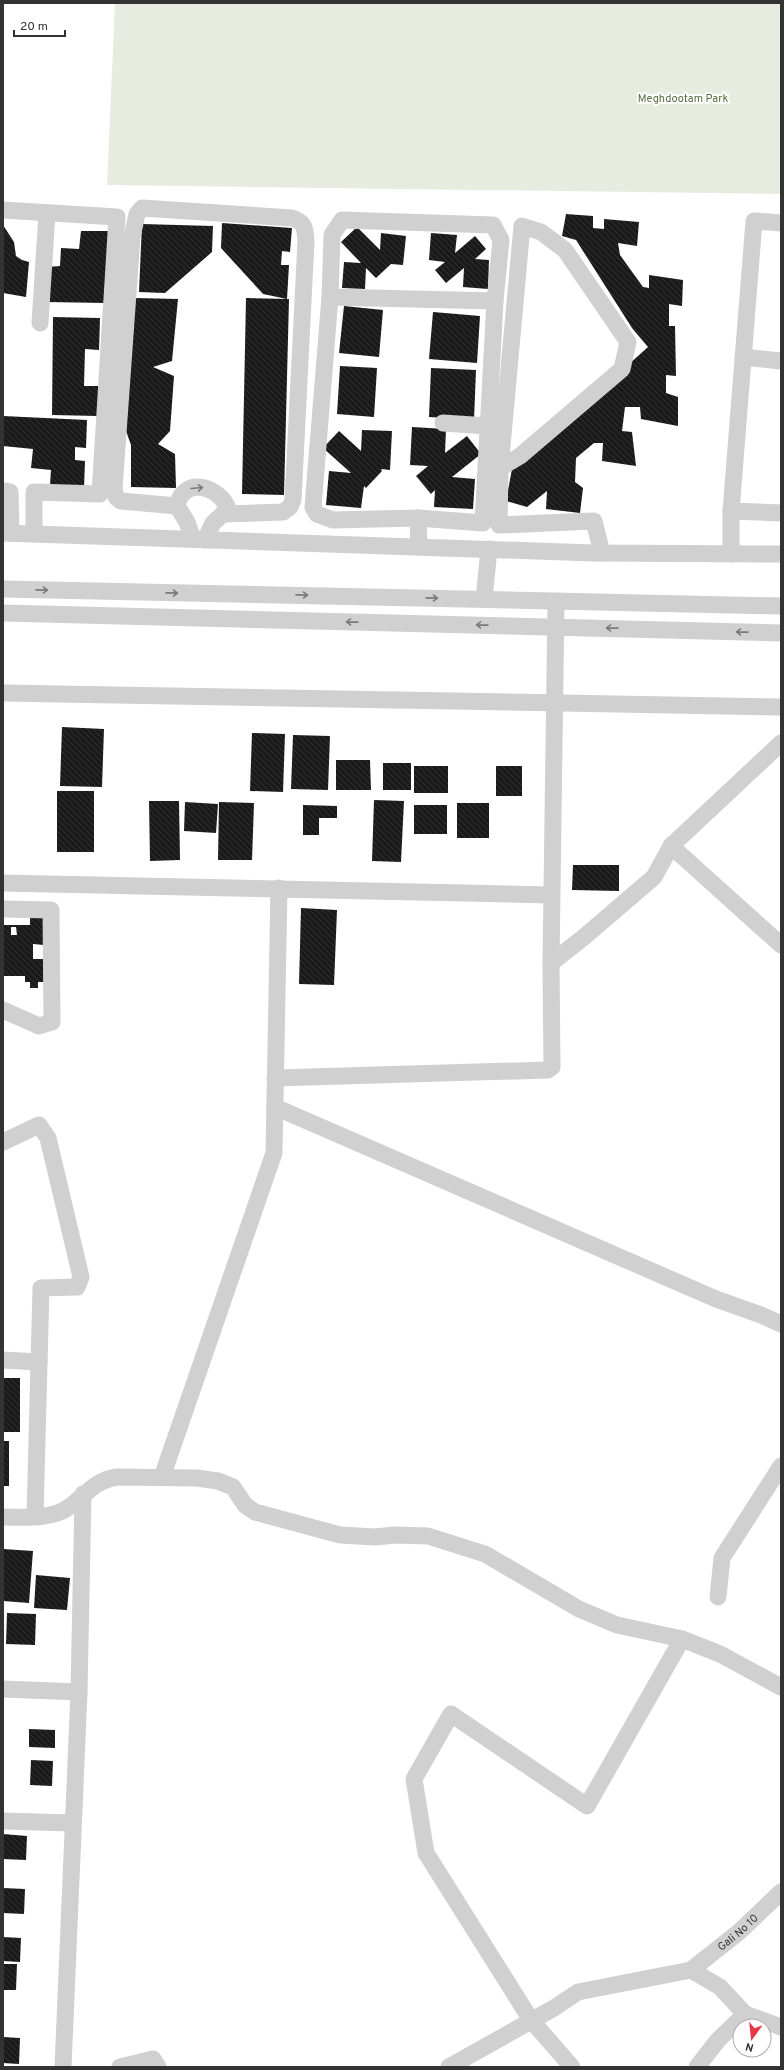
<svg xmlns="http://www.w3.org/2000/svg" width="784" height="2070" viewBox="0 0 784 2070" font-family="Overpass,sans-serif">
  <defs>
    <pattern id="building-back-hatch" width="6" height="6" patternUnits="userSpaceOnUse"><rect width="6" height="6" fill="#1a1a1a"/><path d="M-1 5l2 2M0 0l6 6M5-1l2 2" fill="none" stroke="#333"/></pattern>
  </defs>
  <rect width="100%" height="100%" fill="#fff"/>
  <path fill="#e6ecdf" d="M 115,3 L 781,3 L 781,194 L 107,185 Z"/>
  <path fill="url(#building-back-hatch)" fill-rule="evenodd" d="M 566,214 L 593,216 L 593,228 L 604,229 L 604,219 L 639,222 L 637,246 L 618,243 L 620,255 L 643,287 L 649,288 L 649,275 L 683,280 L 682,306 L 669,304 L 669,326 L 675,326 L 676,376 L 666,375 L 666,393 L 678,397 L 678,426 L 641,419 L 640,407 L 625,407 L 622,431 L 632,432 L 636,466 L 602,461 L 603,443 L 594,443 L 576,458 L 575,482 L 583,488 L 580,513 L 546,509 L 547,491 L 527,507 L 506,501 L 512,469 L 648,347 L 632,328 L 576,240 L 562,236 Z
    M 222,223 L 292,228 L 290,252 L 282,251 L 281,265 L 289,265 L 287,299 L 263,294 L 221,248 Z
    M 142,224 L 213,226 L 212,252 L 165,293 L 139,292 Z
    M 3,225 L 14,242 L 16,256 L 22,260 L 29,262 L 26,297 L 3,293 Z
    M 357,227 L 380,250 L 381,233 L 406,236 L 403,265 L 391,264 L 376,278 L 366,268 L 365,289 L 342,288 L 344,262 L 361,263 L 341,242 Z
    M 81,231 L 109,231 L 105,303 L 46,302 L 48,267 L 60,266 L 61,248 L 79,249 Z
    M 431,233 L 457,235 L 455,253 L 475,236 L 486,249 L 475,259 L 489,260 L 488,289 L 463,287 L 464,268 L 446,283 L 435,270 L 445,262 L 429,260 Z
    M 135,298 L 178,299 L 172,361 L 153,367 L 174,376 L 170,431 L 158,444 L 175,454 L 176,488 L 131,487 L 131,445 L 126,431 Z
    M 246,298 L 289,299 L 284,495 L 242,494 Z
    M 344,306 L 383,310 L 379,357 L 339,353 Z
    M 433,312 L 480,316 L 477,363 L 429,359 Z
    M 53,317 L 100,318 L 99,350 L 85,349 L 84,386 L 98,386 L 98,416 L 52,415 Z
    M 340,366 L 377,368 L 374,417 L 337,414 Z
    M 431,368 L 476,370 L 474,420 L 429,417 Z
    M 3,416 L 87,420 L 86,448 L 75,447 L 75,460 L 85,461 L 84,488 L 50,485 L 51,470 L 31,468 L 33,449 L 3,446 Z
    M 412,427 L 446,429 L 445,453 L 467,436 L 481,454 L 452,477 L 475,479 L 473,509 L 434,507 L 435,490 L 431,494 L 416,476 L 428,466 L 410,465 Z
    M 362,430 L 392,431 L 390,470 L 381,469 L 382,471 L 366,488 L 364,486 L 361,508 L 326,505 L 329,471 L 351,473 L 323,448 L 339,431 L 361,451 Z
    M 62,727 L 104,729 L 102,787 L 60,786 Z
    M 252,733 L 285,734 L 283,792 L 250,791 Z
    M 293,735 L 330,736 L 328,790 L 291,789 Z
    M 336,760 L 370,760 L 371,790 L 336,790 Z
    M 383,763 L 411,763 L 411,790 L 383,790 Z
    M 414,766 L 448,766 L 448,793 L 414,793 Z
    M 496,766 L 522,766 L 522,796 L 496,796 Z
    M 57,791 L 94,791 L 94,852 L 57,852 Z
    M 374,800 L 404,801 L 401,862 L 372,861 Z
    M 149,801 L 179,801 L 180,860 L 150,861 Z
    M 185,802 L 218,804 L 216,833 L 184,831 Z
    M 219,802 L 254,803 L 252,860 L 218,860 Z
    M 457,803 L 489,803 L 489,838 L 457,838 Z
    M 303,805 L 337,806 L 337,818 L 319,818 L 319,835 L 303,835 Z
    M 414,805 L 447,805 L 447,834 L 414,834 Z
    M 573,865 L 619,865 L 619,891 L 572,890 Z
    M 301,908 L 337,910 L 334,985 L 299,984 Z
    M 30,918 L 44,918 L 44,945 L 33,944 L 33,959 L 44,959 L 44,982 L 38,982 L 38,988 L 30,988 L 30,982 L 25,982 L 25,976 L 3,976 L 3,925 L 30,925 ZM 11,927 L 16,927 L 17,935 L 11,935 Z
    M 3,1378 L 20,1378 L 20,1432 L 3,1432 Z
    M 3,1441 L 9,1441 L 9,1486 L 3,1486 Z
    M 3,1549 L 33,1551 L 29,1603 L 3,1601 Z
    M 36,1575 L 70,1578 L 67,1610 L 34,1608 Z
    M 7,1613 L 36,1614 L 35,1645 L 6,1644 Z
    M 29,1729 L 55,1730 L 55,1748 L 29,1747 Z
    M 31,1760 L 53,1761 L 52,1786 L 30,1785 Z
    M 3,1834 L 27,1836 L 26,1860 L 3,1859 Z
    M 3,1888 L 25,1889 L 24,1914 L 3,1913 Z
    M 3,1937 L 21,1938 L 20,1962 L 3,1961 Z
    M 3,1964 L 17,1964 L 16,1990 L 3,1990 Z
    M 3,2037 L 20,2038 L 19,2064 L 3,2063 Z"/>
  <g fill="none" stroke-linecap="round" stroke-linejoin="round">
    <g stroke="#d0d0d0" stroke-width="17">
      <path d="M 3,210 L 117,217 L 100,494 L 34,492 L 34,534"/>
      <path d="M 342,220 L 493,225 L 501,240 L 495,301 L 483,523 L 418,518 L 333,520 L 317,514 L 313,507 L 330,297 L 332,235 Z"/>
      <path d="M 330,297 L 495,301"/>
      <path d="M 40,323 L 47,213"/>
      <path d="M 743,357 L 781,361"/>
      <path d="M 443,423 L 488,426"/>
      <path d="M 500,468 L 520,456 L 622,369 L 628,342 L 565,250 L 541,232 L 522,226 L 500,468 L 499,525 L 594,521 L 602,553"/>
      <path d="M 3,491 L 10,492 L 11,533"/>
      <path d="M 177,506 L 121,501 L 116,497 L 114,489 L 132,237 L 137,214 L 142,208 L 292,218 C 305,222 305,228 306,241 L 293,500 L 290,507 L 283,512 L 223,514"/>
      <path d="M 731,511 L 781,513"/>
      <path d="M 418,518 L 419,547"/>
      <path d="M 3,533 L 593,553 L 781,554"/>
      <path d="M 193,539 L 187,522 L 177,506 C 183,477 216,485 227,506 L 223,514 L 213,523 L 205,540"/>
      <path d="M 731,554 L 731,511 L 754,221 L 781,223"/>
      <path d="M 3,589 L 781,606"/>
      <path d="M 484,599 L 489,549"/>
      <path d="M 3,613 L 781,633"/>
      <path d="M 3,693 L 781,707"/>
      <path d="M 781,743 L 671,846 L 781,945"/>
      <path d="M 3,883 L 551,895"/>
      <path d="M 3,909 L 51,910 L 52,1022 L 39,1026 L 3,1010"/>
      <path d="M 551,963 L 584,937 L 654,877 L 671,846"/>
      <path d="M 275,1078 L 548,1070 L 552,1067 L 551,963 L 556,601"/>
      <path d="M 275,1107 L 716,1299 L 761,1315 L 781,1324"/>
      <path d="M 3,1142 L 39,1125 L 48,1138 L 81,1277 L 77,1287 L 41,1288 L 35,1516"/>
      <path d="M 3,1360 L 39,1362"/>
      <path d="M 162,1477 L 274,1153 L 279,888"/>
      <path d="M 3,1517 C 23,1517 52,1520 69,1507 C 88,1494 93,1481 117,1477 L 197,1478 L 218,1481 L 233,1487 L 245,1505 L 255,1512 L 340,1535 L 375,1537 L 395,1535 L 428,1536 L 485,1554 L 579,1609 L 617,1625 L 682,1639 L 720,1654 L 781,1687"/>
      <path d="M 718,1597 L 722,1558 L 781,1466"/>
      <path d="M 3,1689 L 79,1692"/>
      <path d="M 3,1821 L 72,1823"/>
      <path id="s1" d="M 691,1970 L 739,1932 L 781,1892"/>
      <path d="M 745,2014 L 781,2027"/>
      <path d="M 63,2067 L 79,1692 L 83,1494"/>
      <path d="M 120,2067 L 153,2059 L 158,2067"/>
      <path d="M 449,2067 L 554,2008 L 578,1992 L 691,1970 L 720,1987 L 745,2014 L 718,2040 L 697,2067"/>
      <path d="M 572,2067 L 531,2020 L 426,1853 L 414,1779 L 451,1714 L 587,1806 L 682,1639"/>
    </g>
  </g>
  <defs><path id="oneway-shaft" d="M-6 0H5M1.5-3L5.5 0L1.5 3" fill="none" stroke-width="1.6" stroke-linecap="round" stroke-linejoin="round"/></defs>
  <g stroke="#7a7a7a">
    <use href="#oneway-shaft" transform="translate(197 488) rotate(-5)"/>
    <use href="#oneway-shaft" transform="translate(42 590) rotate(1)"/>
    <use href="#oneway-shaft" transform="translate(172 593) rotate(1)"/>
    <use href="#oneway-shaft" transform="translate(302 595) rotate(1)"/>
    <use href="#oneway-shaft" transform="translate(432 598) rotate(1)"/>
    <use href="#oneway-shaft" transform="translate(352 622) rotate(-179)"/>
    <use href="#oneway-shaft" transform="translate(482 625) rotate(-179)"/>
    <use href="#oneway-shaft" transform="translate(612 628) rotate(-179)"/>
    <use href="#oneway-shaft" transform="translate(742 632) rotate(-179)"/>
  </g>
  <g text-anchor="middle" stroke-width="4" stroke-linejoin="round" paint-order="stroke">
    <g font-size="11" fill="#56703f" stroke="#fff">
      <text x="683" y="102">Meghdootam Park</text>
    </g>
    <g font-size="11" fill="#333" stroke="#fff">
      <text dy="4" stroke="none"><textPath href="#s1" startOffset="60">Gali No 10</textPath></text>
    </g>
  </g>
  <rect width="784" height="2070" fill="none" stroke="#333333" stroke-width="8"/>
  <g transform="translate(752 2038) rotate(195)"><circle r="19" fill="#ffffff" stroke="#adadad"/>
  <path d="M0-3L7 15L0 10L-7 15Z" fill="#e63946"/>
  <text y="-6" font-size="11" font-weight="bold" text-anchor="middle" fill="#333333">N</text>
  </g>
  <path d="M14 30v6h51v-6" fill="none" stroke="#333333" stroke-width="2"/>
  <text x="20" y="30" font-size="12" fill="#333333" stroke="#ffffff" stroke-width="3" paint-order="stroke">20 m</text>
</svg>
